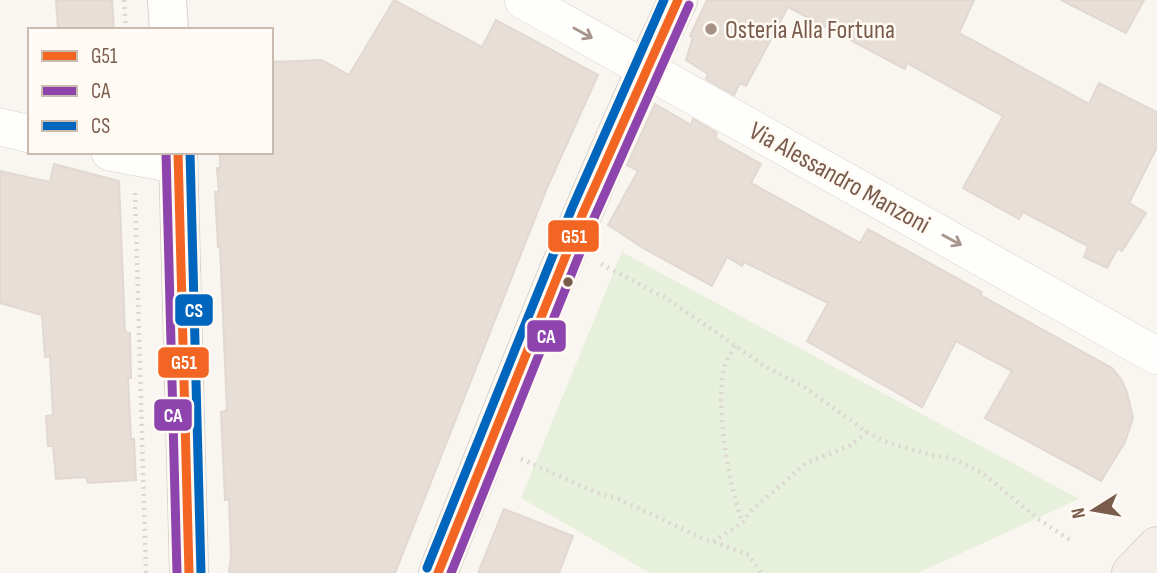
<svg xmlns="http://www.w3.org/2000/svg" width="1157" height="573" viewBox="0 0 1157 573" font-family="'Sofia Sans Condensed',sans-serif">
  <rect width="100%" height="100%" fill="#f9f5f0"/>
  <path fill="#e7f0db" d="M 622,252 L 1079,499 L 918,573 L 650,573 L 521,498 Z"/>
  <path fill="#e6ded7" stroke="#e2d8d2" stroke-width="2" d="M 56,0 L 112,0 L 114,30 L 58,30 Z
    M 394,0 L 482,47 L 496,20 L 598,75 L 547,188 L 395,573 L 229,573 L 231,555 L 229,499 L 225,500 L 221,412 L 227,410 L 220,246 L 218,247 L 215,192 L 219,192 L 217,168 L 220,168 L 220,152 L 271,152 L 271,62 L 322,60 L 349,75 Z
    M 707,0 L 974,0 L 959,33 L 1089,104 L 1099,83 L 1157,112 L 1157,147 L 1129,203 L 1146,213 L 1122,251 L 1118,248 L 1107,268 L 1084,257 L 1088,246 L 1023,212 L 1019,219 L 963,188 L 1003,116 L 907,63 L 905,69 L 788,7 L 746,86 L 740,83 L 734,95 L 706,79 L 708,74 L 686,60 L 693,37 L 690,36 Z
    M 1061,0 L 1144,0 L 1126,33 Z
    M 655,104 L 691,125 L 693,119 L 717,133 L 715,138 L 761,164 L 751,183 L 860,243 L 868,229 L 982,292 L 980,295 L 1112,368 L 1121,379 L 1127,392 L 1133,418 L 1125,442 L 1101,481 L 985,418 L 1012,371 L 956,341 L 922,407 L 807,341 L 828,303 L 744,262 L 742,266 L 727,257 L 712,286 L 643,248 L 608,225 L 638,171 L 627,165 Z
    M 54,164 L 119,181 L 125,332 L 130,333 L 131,378 L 128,378 L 131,439 L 134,439 L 136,480 L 88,483 L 86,477 L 56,479 L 53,446 L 48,446 L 46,416 L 53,415 L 50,356 L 45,357 L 42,315 L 0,303 L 0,171 L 50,182 Z
    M 504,509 L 573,536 L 559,573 L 478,573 Z"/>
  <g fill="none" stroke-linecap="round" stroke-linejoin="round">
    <defs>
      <path id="minor" d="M 523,0 L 1157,356
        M 0,127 L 30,134
        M 110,152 L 179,165"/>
      <path id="tertiary" d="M 438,573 C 514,381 589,187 678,0"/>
      <path id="secondary" d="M 167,0 L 169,30
        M 178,152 L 189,573"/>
      <path id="primary" d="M 1131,573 L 1157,546"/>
    </defs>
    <use href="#minor" stroke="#d7d1cb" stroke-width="38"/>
    <use href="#tertiary" stroke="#d7d1cb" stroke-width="40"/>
    <use href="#secondary" stroke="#d9d2cb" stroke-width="40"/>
    <use href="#primary" stroke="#dad1cc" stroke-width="40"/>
    <path stroke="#dcd5d0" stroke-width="4.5" stroke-dasharray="2 5" stroke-linecap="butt" d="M 124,0 L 126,30
      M 135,193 L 146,573
      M 601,264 L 666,298 L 766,367 L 803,386 L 867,432 L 886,442 L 931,455 L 951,458 L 981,472 L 1038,519 L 1073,542
      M 735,346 C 732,352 727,359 725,365 C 714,401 729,486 742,521
      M 521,459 L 595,492 L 619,499 L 706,540 L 713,542 L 743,522 L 751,511 L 806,463 L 849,446 L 867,432
      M 714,542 L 749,555 L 761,573"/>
    <use href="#minor" stroke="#fefefd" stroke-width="37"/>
    <use href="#tertiary" stroke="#fefefd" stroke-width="38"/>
    <use href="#secondary" stroke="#fefefd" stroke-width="38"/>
    <use href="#primary" stroke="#f3eee8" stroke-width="38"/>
    <defs>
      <path id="bus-1" d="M 178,152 L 189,573
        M 438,573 L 583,213 L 678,0"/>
      <path id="bus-2" d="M 166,152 L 177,573
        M 451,573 L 594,218 L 689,5"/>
      <path id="bus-3" d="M 190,152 L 201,573
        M 427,568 L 572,208 L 664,0"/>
    </defs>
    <use href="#bus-1" stroke="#fffaf3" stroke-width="14"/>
    <use href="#bus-2" stroke="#fffaf3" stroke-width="14"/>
    <use href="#bus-3" stroke="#fffaf3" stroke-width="14"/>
    <use href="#bus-1" stroke="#f26522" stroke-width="9"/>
    <use href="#bus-2" stroke="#8e44ad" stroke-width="9"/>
    <use href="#bus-3" stroke="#0065bd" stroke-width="9"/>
  </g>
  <defs><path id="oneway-shaft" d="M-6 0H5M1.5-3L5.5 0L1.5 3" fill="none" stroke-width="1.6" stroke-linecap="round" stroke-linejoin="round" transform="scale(1.75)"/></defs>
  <g stroke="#a8958b">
    <use href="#oneway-shaft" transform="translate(583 33) rotate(29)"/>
    <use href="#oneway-shaft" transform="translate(952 240) rotate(29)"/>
  </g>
  <circle fill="#a69286" stroke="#fffaf3" stroke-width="2.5" cx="711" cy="29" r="7"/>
  <circle fill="#7a5c4d" stroke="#fffaf3" stroke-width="2.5" cx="568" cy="282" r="6"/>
  <g text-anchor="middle" stroke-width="5" stroke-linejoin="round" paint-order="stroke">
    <g font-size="26" fill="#7a5c4d" stroke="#fffaf3" text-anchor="start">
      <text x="725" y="38">Osteria Alla Fortuna</text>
    </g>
    <g font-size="26" fill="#7a5c4d" stroke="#fffaf3">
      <text transform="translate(840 177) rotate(29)" y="9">Via Alessandro Manzoni</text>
    </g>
  </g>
  <g stroke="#fffaf3" stroke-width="2.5">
    <rect x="547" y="219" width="53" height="34" rx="7" fill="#f26522"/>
    <rect x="174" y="293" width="40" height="34" rx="7" fill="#0065bd"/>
    <rect x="526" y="319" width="41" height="34" rx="7" fill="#8e44ad"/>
    <rect x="157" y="346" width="53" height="33" rx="7" fill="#f26522"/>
    <rect x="153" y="398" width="40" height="34" rx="7" fill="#8e44ad"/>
  </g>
  <g font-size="19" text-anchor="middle" font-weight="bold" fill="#fff">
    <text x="574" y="243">G51</text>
    <text x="194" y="317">CS</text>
    <text x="546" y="343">CA</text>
    <text x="184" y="369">G51</text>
    <text x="173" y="422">CA</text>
  </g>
  <rect x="28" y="28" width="245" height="126" fill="#fffaf3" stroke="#cabbb1" stroke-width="2"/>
  <rect x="42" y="51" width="35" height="10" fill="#f26522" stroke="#cabbb1" stroke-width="2"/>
  <text x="91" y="63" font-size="21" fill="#7a5c4d">G51</text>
  <rect x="42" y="86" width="35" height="10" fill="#8e44ad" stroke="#cabbb1" stroke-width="2"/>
  <text x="91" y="98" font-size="21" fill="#7a5c4d">CA</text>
  <rect x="42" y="121" width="35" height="10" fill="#0065bd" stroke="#cabbb1" stroke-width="2"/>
  <text x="91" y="133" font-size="21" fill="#7a5c4d">CS</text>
  <g transform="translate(1094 510) rotate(259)" stroke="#fffaf3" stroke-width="5" paint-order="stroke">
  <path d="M0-5L12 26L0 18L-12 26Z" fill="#7a5c4d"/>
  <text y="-10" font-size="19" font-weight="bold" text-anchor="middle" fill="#7a5c4d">N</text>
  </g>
</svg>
